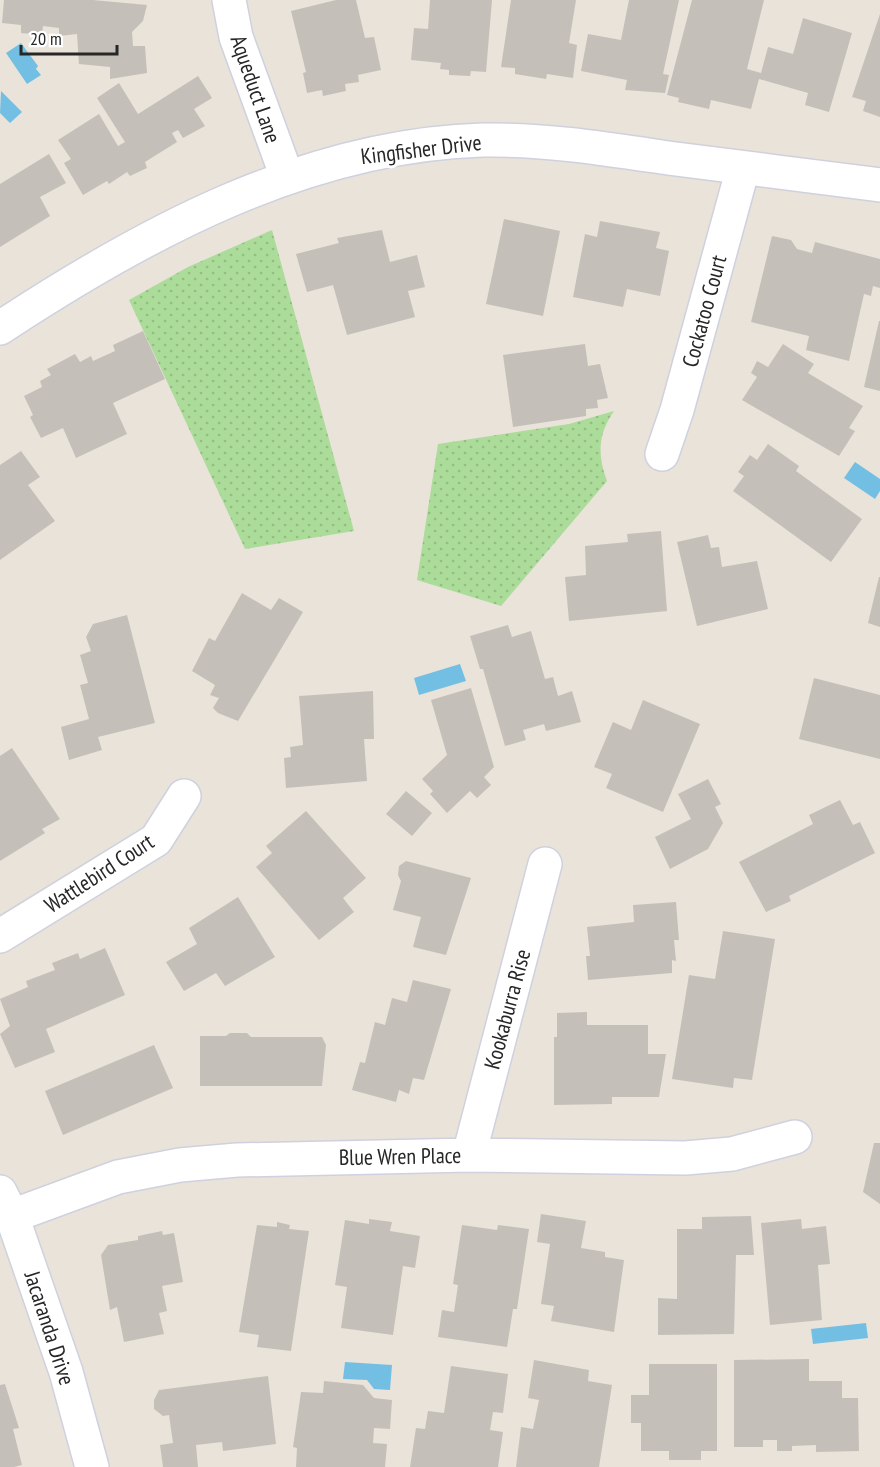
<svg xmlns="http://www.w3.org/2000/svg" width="880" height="1467" viewBox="0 0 880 1467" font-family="'PT Sans Narrow',sans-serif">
  <defs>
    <pattern id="grass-dots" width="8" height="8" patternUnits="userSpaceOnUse" patternTransform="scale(1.5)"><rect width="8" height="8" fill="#acdc99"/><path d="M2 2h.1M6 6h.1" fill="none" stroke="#94bd84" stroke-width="1.8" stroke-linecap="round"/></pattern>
  </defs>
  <rect width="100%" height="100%" fill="#e9e3d9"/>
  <path fill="url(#grass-dots)" d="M 272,230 L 354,531 L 245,549 L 129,300 L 188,267 Z
    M 614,411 C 598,434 597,454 607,481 L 501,606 L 417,580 L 438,444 L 569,424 Z"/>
  <path fill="#73bfe4" d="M 21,43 L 38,66 L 36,69 L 41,75 L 27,84 L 6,53 Z
    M 1,91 L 22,112 L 10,123 L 0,113 Z
    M 855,462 L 880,479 L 880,491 L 875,499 L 844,478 Z
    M 460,664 L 466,681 L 419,695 L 414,678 Z
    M 866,1323 L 868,1338 L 813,1344 L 811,1329 Z
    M 345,1362 L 392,1365 L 390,1390 L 374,1389 L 367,1380 L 343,1379 Z"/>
  <path fill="#c4c0b9" d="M 4,0 L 93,0 L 147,5 L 143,21 L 132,32 L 133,46 L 145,46 L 147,73 L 110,79 L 110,67 L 79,64 L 77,34 L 59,36 L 59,28 L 43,26 L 42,35 L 21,33 L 21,25 L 2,23 Z
    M 336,0 L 356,0 L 365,38 L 374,37 L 381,70 L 358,75 L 359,82 L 345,84 L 346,91 L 323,96 L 322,90 L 307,93 L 303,73 L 306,72 L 291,11 Z
    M 430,0 L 492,0 L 486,72 L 471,71 L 470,76 L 449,75 L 449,70 L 440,69 L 441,63 L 411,60 L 414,28 L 428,29 Z
    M 511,0 L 576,0 L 569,43 L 577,45 L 573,78 L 547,74 L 546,79 L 515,74 L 515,68 L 501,67 Z
    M 629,0 L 679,0 L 663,74 L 669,75 L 665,93 L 625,90 L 627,80 L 581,71 L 588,34 L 621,40 Z
    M 692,0 L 764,0 L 747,69 L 761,73 L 768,47 L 793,54 L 803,18 L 852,33 L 829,112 L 805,105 L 808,93 L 759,79 L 751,109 L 711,100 L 709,109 L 678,102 L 679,98 L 667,95 Z
    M 880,14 L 880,117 L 863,111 L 866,101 L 852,97 Z
    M 198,76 L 212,98 L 194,109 L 205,126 L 183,138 L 178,130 L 172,133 L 177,142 L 145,162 L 147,168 L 130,176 L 127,172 L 109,184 L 107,181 L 83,195 L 64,163 L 71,159 L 58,140 L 99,114 L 118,146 L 125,142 L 97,98 L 119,83 L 138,114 Z
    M 49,154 L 66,183 L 40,197 L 50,216 L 0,247 L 0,184 Z
    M 504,219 L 560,231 L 543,316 L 486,304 Z
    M 600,221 L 660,232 L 656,248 L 669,251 L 660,296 L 627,289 L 623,307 L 573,297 L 585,234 L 597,237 Z
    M 382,230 L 390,262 L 417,255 L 425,287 L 408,291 L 415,317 L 347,335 L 333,285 L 307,292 L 296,254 L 339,243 L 337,238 Z
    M 772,236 L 791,240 L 797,249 L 812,253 L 815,242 L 880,259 L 880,288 L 873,286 L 871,296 L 864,294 L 849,361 L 806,350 L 809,336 L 751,322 Z
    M 879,321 L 880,321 L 880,391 L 864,387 Z
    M 143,331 L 165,379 L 113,403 L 127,434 L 76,458 L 63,428 L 41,438 L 30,417 L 33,415 L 24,396 L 42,387 L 40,381 L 51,375 L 47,369 L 75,354 L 80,362 L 91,356 L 93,361 L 115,351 L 113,345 Z
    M 585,344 L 588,366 L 600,364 L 608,398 L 597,400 L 598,408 L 586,409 L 586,416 L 513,427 L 503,355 Z
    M 783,344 L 814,364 L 808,373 L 863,406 L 849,428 L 855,431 L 839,456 L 742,400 L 757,377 L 751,373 L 757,361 L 768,367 Z
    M 768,444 L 799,466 L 796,471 L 862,519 L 831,562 L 733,491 L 744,476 L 738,472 L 750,455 L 757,460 Z
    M 21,451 L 40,477 L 28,485 L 55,521 L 0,560 L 0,465 Z
    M 661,531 L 667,611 L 569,621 L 565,577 L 586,575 L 585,546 L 628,542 L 627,534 Z
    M 708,535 L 711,548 L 719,547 L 722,567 L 757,561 L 768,609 L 697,626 L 677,542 Z
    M 879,577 L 880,577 L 880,627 L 868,623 Z
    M 242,593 L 271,610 L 279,598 L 303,612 L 238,721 L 218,713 L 213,708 L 219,698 L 210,695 L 215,685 L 192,671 L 209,638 L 215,641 Z
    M 127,615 L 155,723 L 98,737 L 102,750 L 69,760 L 61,727 L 89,719 L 80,685 L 88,683 L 80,655 L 91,651 L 86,637 L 93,624 Z
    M 508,625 L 512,637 L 531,631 L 545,679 L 553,677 L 558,696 L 572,691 L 581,722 L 546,731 L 544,724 L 523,730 L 526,740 L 505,746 L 483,669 L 480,669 L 470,636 Z
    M 814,678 L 880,695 L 880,759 L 799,739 Z
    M 471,688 L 494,767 L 484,777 L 491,785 L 477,798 L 470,791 L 447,813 L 430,794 L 433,791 L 422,779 L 447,755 L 431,700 Z
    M 373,691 L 374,739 L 364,739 L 367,781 L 286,788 L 284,758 L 291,757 L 290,747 L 303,745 L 299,696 Z
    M 643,700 L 700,724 L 663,812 L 606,788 L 612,774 L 594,767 L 613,722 L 631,730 Z
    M 12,748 L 60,819 L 42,829 L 45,833 L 0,861 L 0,756 Z
    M 708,779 L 721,804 L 715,807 L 723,823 L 708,849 L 670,869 L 655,837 L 691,819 L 678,794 Z
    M 406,791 L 432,813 L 412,836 L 386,814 Z
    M 840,800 L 853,825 L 860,822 L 875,853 L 789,896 L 791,901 L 766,912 L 739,862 L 813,824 L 809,815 Z
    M 306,811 L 366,878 L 343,898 L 354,912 L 319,940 L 256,867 L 272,853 L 266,846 Z
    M 406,861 L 471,878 L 446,955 L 413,947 L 421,917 L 393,910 L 401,881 L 398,875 L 399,866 Z
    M 238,897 L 275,957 L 225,986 L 216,973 L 184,991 L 166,962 L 197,944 L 189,928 Z
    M 676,902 L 679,940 L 674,940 L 676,961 L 672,960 L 672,973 L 588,980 L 586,956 L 590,956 L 587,927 L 634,922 L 633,905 Z
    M 723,931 L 775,939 L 752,1080 L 734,1078 L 733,1088 L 672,1079 L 689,975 L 715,979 Z
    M 105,948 L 125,995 L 46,1029 L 55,1052 L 15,1068 L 0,1034 L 10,1026 L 0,999 L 28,987 L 26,981 L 55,970 L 52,963 L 78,953 L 80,959 Z
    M 413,980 L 451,989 L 424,1080 L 413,1078 L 409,1094 L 399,1090 L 396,1102 L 352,1090 L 360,1062 L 365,1063 L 375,1022 L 385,1025 L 392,998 L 407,1002 Z
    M 587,1012 L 587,1025 L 648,1025 L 648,1054 L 666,1054 L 659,1097 L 612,1097 L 612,1104 L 554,1105 L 554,1037 L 557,1037 L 557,1013 Z
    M 230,1033 L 247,1033 L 251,1037 L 322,1037 L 326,1045 L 322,1086 L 200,1086 L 200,1036 L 226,1036 Z
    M 154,1045 L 173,1088 L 63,1135 L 45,1091 Z
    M 874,1143 L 880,1143 L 880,1204 L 863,1192 Z
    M 541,1214 L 586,1221 L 581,1248 L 605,1252 L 605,1257 L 624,1260 L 614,1332 L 551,1321 L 554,1306 L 541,1304 L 550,1244 L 537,1242 Z
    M 751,1216 L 754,1255 L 736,1255 L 734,1334 L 658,1335 L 658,1298 L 677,1299 L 677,1229 L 702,1229 L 702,1217 Z
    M 369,1219 L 392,1222 L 390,1231 L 420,1236 L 415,1268 L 403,1266 L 393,1335 L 341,1328 L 347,1287 L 335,1285 L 345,1220 L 369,1224 Z
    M 801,1219 L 802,1229 L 826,1226 L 830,1264 L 818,1265 L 822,1320 L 770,1325 L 761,1223 Z
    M 277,1222 L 290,1225 L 289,1229 L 309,1231 L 291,1351 L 257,1347 L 259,1335 L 239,1332 L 257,1225 L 277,1227 Z
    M 462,1225 L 497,1230 L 498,1225 L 529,1229 L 517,1309 L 513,1309 L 507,1347 L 438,1337 L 442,1310 L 454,1312 L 458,1285 L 453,1284 Z
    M 162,1231 L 163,1235 L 174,1233 L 183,1282 L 162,1286 L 167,1311 L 159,1313 L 164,1334 L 124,1342 L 117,1307 L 110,1310 L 101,1255 L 108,1245 L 138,1240 L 138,1236 Z
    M 809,1359 L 809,1381 L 842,1381 L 842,1398 L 858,1398 L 859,1451 L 816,1452 L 816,1445 L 792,1446 L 792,1451 L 777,1451 L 777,1440 L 763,1440 L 763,1447 L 734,1447 L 734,1360 Z
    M 534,1360 L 589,1370 L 588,1381 L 612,1385 L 599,1467 L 516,1467 L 521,1427 L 533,1429 L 539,1400 L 528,1398 Z
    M 649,1364 L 717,1364 L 717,1451 L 701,1451 L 701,1460 L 669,1460 L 669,1451 L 641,1451 L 641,1423 L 631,1423 L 631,1395 L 649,1395 Z
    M 451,1366 L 508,1374 L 503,1413 L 493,1412 L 490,1430 L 503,1432 L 498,1467 L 410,1467 L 416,1428 L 425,1429 L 428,1411 L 444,1413 Z
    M 268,1376 L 276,1444 L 223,1451 L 222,1442 L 196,1445 L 198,1467 L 163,1467 L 160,1445 L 173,1443 L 169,1415 L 163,1416 L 154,1409 L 154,1400 L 159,1390 Z
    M 324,1381 L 363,1385 L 374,1398 L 392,1400 L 390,1429 L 374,1428 L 373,1443 L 387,1444 L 385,1467 L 296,1467 L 297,1448 L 293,1447 L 301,1392 L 323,1393 Z
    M 5,1384 L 19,1428 L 13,1429 L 22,1465 L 14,1467 L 0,1467 L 0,1385 Z"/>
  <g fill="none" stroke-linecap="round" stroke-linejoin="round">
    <defs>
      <path id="minor" d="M 229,0 L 236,37 L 287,177
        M 0,328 C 144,233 307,145 483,140 C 545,139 607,149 668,158 C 739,167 809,176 880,185
        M 662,454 L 677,410 L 743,168
        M 0,936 L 156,840 L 184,796
        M 469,1155 L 545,864
        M 0,1192 L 12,1216 L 66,1372 L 92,1467
        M 12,1216 L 118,1177 L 180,1165 L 237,1160 L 469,1155 L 685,1158 L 732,1154 L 795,1137"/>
    </defs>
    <use href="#minor" stroke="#cfd1df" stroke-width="36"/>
    <use href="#minor" stroke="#fff" stroke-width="33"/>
  </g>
  <g text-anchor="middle" stroke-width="6" stroke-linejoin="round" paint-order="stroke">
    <g font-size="22" fill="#272727" stroke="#fff">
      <text transform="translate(256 89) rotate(71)" y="8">Aqueduct Lane</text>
      <text transform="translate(421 149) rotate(-7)" y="8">Kingfisher Drive</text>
      <text transform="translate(704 311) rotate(-75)" y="8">Cockatoo Court</text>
      <text transform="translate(99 873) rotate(-33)" y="8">Wattlebird Court</text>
      <text transform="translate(507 1009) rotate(-75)" y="8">Kookaburra Rise</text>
      <text transform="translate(400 1156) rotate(-1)" y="8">Blue Wren Place</text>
      <text transform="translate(50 1328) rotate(72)" y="8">Jacaranda Drive</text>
    </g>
  </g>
  <path d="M21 45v9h96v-9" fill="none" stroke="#272727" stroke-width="3"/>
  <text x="30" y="45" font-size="18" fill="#272727" stroke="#ffffff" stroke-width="4.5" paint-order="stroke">20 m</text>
</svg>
